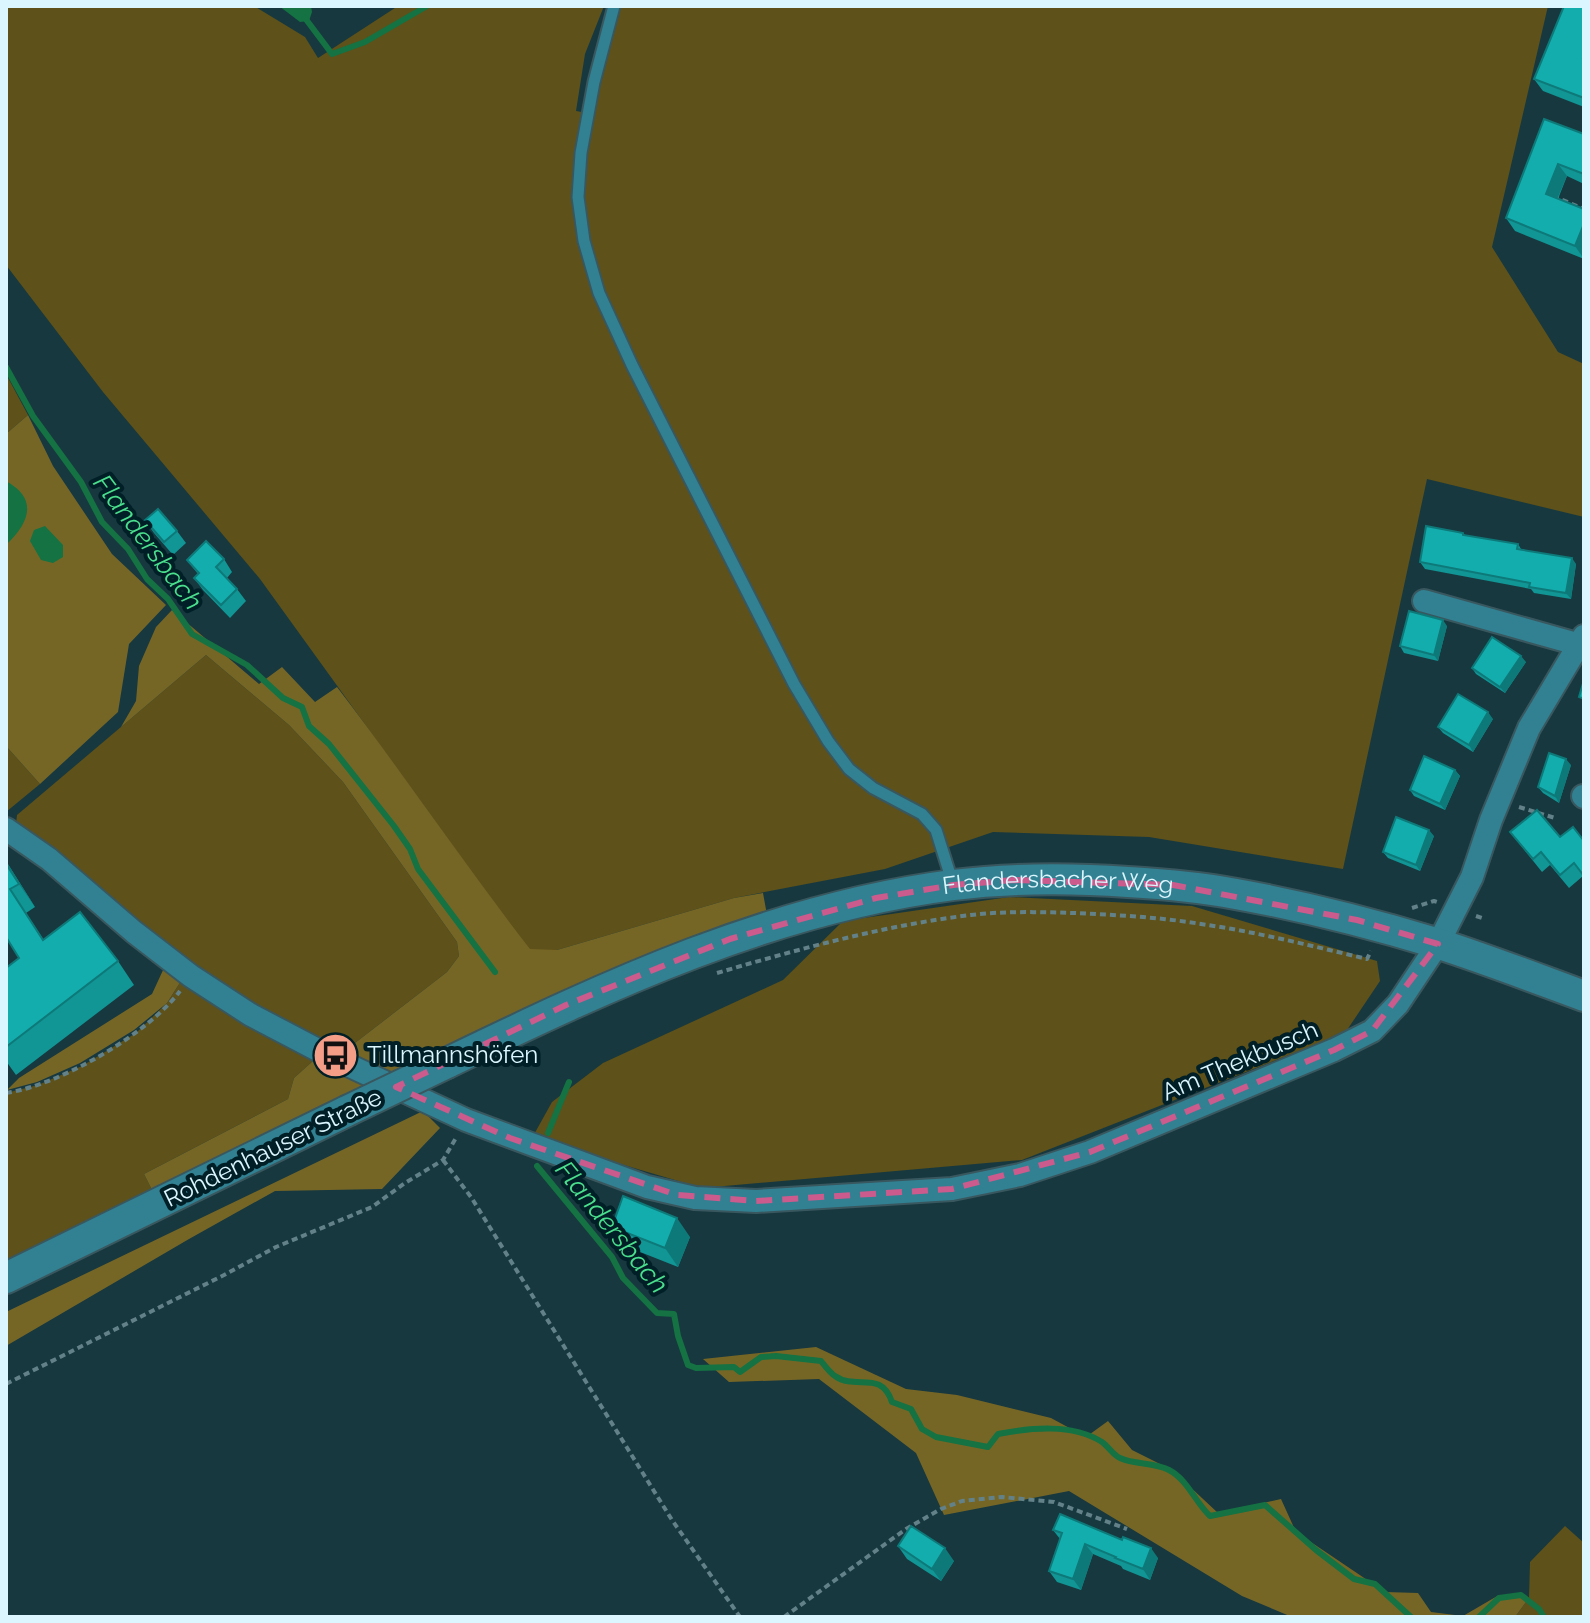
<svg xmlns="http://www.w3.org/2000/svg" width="1590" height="1623" viewBox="0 0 1590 1623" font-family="Raleway,sans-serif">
  <rect width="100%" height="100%" fill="#17383f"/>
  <path fill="#5e5119" d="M 6,6 L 254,6 L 305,37 L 318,58 L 398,6 L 604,6 L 585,54 L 576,111 L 593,114 L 621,6 L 1548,6 L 1492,247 L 1558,352 L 1584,364 L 1584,517 L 1427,479 L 1343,869 L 1149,837 L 993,832 L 885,869 L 734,898 L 557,950 L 530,950 L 497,907 L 260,579 L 103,392 L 6,265 Z
    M 6,374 L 28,415 L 6,434 Z
    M 206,655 L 289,725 L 343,782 L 457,942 L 459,956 L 447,972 L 342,1053 L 196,971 L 16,824 L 17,815 Z
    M 6,746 L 40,784 L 6,812 Z
    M 1009,897 L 1192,906 L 1377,961 L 1380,981 L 1345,1033 L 1022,1160 L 702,1188 L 532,1138 L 552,1102 L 603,1063 L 783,980 L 843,921 Z
    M 181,981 L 314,1060 L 294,1078 L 288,1099 L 144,1174 L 153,1192 L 6,1265 L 6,1093 L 38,1085 L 82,1066 L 136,1033 L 167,1003 Z
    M 1565,1526 L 1584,1543 L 1584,1617 L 1515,1617 L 1529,1598 L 1530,1562 Z"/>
  <path fill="#766626" d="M 28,415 L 53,466 L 112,554 L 166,605 L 129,644 L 118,712 L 40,784 L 6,746 L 6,434 Z
    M 172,610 L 259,684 L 282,667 L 315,702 L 337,687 C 403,773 464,864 530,949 L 557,950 L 734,898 L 763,893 L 767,915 L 388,1076 L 342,1053 L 447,972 L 459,956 L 457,942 L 343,782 L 289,725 L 206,655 L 121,727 L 136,701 L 139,666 L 156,627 Z
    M 164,968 L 181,981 L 167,1003 L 134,1030 L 80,1063 L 37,1082 L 7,1090 L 19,1078 L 152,994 Z
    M 314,1060 L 365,1085 L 153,1192 L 144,1174 L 288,1099 L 294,1078 Z
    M 423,1111 L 440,1128 L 382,1189 L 275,1191 L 189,1239 L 6,1346 L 6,1312 Z
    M 816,1347 L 906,1389 L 957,1395 L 1051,1418 L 1086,1437 L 1108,1421 L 1132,1450 L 1172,1470 L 1218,1513 L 1281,1499 L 1296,1532 L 1385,1592 L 1418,1593 L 1431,1612 L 1463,1616 L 1499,1595 L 1529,1598 L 1515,1617 L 1292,1617 L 1242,1596 L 1069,1491 L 944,1515 L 916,1453 L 819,1379 L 729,1382 L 703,1359 Z"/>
  <path fill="#147243" d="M 279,6 L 311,6 L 312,12 L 309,21 L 300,22 Z
    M 6,481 C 39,499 29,523 6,545 Z
    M 45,526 L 63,545 L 63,557 L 53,563 L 41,560 L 30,541 L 34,530 Z"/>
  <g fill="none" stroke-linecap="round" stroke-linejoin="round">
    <path stroke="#147243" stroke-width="6" d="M 305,18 L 332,54 L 365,42 L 427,6
      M 6,367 L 33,416 L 81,482 L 102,522 L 128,549 L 147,579 L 168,599 L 192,634 L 247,665 L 283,698 L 302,707 L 309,726 L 329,744 L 394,826 L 410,849 L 418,869 L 495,972
      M 548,1133 L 569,1082
      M 537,1166 L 612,1257 L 623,1278 L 657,1313 L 674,1314 L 678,1336 L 688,1365 L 696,1368 L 734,1367 L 740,1372 L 761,1357 L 776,1356 L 821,1361 C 825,1366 830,1373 835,1376 C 856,1391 881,1369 892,1402 L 911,1409 L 922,1429 L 936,1437 L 988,1447 L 998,1434 C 1030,1428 1072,1423 1102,1442 C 1108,1446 1113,1455 1120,1458 C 1135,1465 1154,1462 1169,1470 C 1188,1480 1195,1502 1210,1516 L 1265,1505 L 1316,1550 L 1354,1579 L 1375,1584 L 1411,1617
      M 1479,1617 L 1499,1598 L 1521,1595 L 1539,1609 L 1544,1617"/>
    <defs>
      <path id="lane" d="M 614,6 L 594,82 L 581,153 L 578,197 L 584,241 L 599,293 L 632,365 L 794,684 L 828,741 L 849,769 L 873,788 L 922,814 L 936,830 L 953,884"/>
      <path id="street" d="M 1424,601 L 1584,646
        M 1583,796 L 1584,797
        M 6,829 L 49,859 L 134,932 L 191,976 L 251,1015 L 335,1059 L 466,1120 L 647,1187 L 695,1198 L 756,1201 L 952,1189 L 1020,1175 L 1090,1152 L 1334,1050 L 1372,1031 L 1398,1004 L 1438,944 L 1472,877 L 1491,820 L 1529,728 L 1584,636"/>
      <g id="secondary">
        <path id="s1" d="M 447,1063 C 608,985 773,908 953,885 C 1011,878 1070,878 1128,882 C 1164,884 1200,887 1236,894 C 1303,906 1370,923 1436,943 C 1486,959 1535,978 1584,996"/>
        <path d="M 6,1278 L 347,1111"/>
      </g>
    </defs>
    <use href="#lane" stroke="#39575e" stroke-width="15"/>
    <use href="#street" stroke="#39575e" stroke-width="26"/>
    <use href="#secondary" stroke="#39575e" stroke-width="34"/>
    <path stroke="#628188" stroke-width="4" stroke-dasharray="6 4" stroke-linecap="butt" d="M 1553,196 L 1584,209
      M 1519,807 L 1555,818
      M 1412,908 L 1434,901 L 1437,902
      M 1476,916 L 1485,919
      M 717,973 C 799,949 886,925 971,915 C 1004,911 1040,912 1074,913 C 1116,915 1159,917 1201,924 C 1257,932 1312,946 1367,959 L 1371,951
      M 6,1093 C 60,1085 148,1034 180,991
      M 443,1160 L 471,1197 L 672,1520 L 740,1617
      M 6,1384 L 224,1275 L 276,1247 L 372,1207 L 405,1183 L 443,1160 L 456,1138
      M 784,1617 L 906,1529 L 941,1509 L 962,1501 L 1002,1497 L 1054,1502 L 1127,1529"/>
    <use href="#lane" stroke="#318192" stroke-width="11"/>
    <use href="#street" stroke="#318192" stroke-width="22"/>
    <use href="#secondary" stroke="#318192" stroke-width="30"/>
    <defs>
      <path id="secondary-bridge" d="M 347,1111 L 447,1063"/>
    </defs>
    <use href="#secondary-bridge" stroke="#39575e" stroke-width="34" stroke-linecap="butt"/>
    <use href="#secondary-bridge" stroke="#318192" stroke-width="30"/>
  </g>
  <path fill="#119595" d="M 1584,6 L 1584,107 L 1543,91 L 1534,79 Z
    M 1584,134 L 1584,184 L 1567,176 L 1558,199 L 1584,209 L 1584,259 L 1515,231 L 1506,218 Z
    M 145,520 L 177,531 L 186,543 L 173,555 L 154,533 Z
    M 1463,533 L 1465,535 L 1518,544 L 1521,549 L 1576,564 L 1571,599 L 1534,593 L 1531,589 L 1425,569 L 1420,562 Z
    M 224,559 L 232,572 L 227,578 L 237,589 L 246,601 L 230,618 L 203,590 L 194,578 L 198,574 L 187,560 Z
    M 1447,626 L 1438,661 L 1404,653 L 1400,646 Z
    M 1526,662 L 1505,693 L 1476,674 L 1472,668 Z
    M 1493,719 L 1473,752 L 1443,733 L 1438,727 Z
    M 1571,765 L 1559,803 L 1543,793 L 1538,787 Z
    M 1455,770 L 1460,776 L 1445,810 L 1414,796 L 1410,790 Z
    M 1510,832 L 1584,841 L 1584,878 L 1583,876 L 1569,888 L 1550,865 L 1542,872 Z
    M 1434,836 L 1420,871 L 1388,858 L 1383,852 Z
    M 6,861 L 35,907 L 26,913 L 43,939 L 118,961 L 134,985 L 16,1075 L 6,1061 L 6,968 L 19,958 Z
    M 612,1227 L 690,1237 L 678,1267 L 625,1246 Z
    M 1053,1530 L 1158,1558 L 1150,1580 L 1123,1569 L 1121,1566 L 1093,1554 L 1081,1590 L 1057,1582 L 1049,1571 L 1060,1539 Z
    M 898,1546 L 954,1561 L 941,1581 L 907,1559 Z"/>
  <path fill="#0e7979" d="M 1558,164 L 1567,176 L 1554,206 L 1546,194 Z
    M 1584,224 L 1584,259 L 1575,246 Z
    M 1572,558 L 1576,564 L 1571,599 L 1566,593 Z
    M 1443,620 L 1447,626 L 1438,661 L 1434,655 Z
    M 1521,656 L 1526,662 L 1505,693 L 1500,687 Z
    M 1488,712 L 1493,719 L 1473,752 L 1469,745 Z
    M 1566,759 L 1571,765 L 1559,803 L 1555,796 Z
    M 1455,770 L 1460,776 L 1445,810 L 1440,804 Z
    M 1429,830 L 1434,836 L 1420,871 L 1416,865 Z
    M 6,861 L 35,907 L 19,884 L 6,864 Z
    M 677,1218 L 690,1237 L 678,1267 L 665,1248 Z
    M 1085,1544 L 1093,1554 L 1081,1590 L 1073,1579 Z
    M 945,1548 L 954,1561 L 941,1581 L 932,1569 Z
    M 1151,1548 L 1158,1558 L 1150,1580 L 1143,1569 Z"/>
  <path fill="#14adad" stroke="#0e7979" stroke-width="2" d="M 1564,6 L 1584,6 L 1584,56 L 1583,58 L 1584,59 L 1584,98 L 1534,79 Z
    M 1544,119 L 1584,134 L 1584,174 L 1558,164 L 1546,194 L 1584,209 L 1584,224 L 1575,246 L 1506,218 Z
    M 158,509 L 177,531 L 164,542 L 145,520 Z
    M 1426,526 L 1463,533 L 1463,535 L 1518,544 L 1517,549 L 1572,558 L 1566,593 L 1529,587 L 1530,583 L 1420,562 Z
    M 206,541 L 224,559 L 216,567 L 237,589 L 221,605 L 194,578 L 199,573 L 187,560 Z
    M 1409,611 L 1443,620 L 1434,655 L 1400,646 Z
    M 1492,637 L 1521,656 L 1500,687 L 1472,668 Z
    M 1584,680 L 1584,699 L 1579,697 Z
    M 1458,694 L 1488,712 L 1469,745 L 1438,727 Z
    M 1549,753 L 1566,759 L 1555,796 L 1538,787 Z
    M 1424,756 L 1455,770 L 1440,804 L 1410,790 Z
    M 1537,810 L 1560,837 L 1573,827 L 1584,841 L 1584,876 L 1574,863 L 1560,875 L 1541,852 L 1533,859 L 1510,832 Z
    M 1396,817 L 1429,830 L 1416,865 L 1383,852 Z
    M 6,864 L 19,884 L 10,889 L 43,940 L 80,912 L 118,961 L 6,1047 L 6,968 L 19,958 L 6,937 Z
    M 623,1196 L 677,1218 L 665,1248 L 612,1227 Z
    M 1060,1514 L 1122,1540 L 1123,1537 L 1151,1548 L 1143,1569 L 1115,1558 L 1116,1557 L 1085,1544 L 1073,1579 L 1049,1571 L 1062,1533 L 1053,1530 Z
    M 911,1526 L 945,1548 L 932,1569 L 898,1546 Z"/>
  <path fill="none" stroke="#ca5b8c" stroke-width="6" stroke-dasharray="16 10" stroke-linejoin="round" d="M 1014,880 L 1173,885 L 1357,920 L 1438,944 L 1372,1031 L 1334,1050 L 1090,1152 L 952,1189 L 756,1201 L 677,1195 L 510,1138 L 396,1087 L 566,1005 L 730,939 L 876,898 L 953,885 Z"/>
  <defs>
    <symbol id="bus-disc" viewBox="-11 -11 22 22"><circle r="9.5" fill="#f49e88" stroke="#001f26"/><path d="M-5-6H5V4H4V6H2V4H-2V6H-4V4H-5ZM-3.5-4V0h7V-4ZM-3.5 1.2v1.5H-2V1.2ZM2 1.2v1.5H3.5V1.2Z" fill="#111"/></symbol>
  </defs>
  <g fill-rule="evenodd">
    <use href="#bus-disc" x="310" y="1030" width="51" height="51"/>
  </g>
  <g text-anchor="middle" stroke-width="8" stroke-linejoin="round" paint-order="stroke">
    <g font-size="24" fill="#dbf6fe" stroke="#001f26">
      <text dy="8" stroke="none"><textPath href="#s1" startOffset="644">Flandersbacher Weg</textPath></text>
      <text transform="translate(1240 1061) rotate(-23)" y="8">Am Thekbusch</text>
      <text transform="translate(273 1148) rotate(-26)" y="8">Rohdenhauser Straße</text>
    </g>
    <g font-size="24" fill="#dbf6fe" stroke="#001f26" text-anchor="start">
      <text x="367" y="1063">Tillmannshöfen</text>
    </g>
    <g font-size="26" font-style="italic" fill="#4adf8d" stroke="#001f26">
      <text transform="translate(148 542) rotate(53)" y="9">Flandersbach</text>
      <text transform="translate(612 1227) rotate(51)" y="9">Flandersbach</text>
    </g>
  </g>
  <rect width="1590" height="1623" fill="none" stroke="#dbf6fe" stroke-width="16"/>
</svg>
